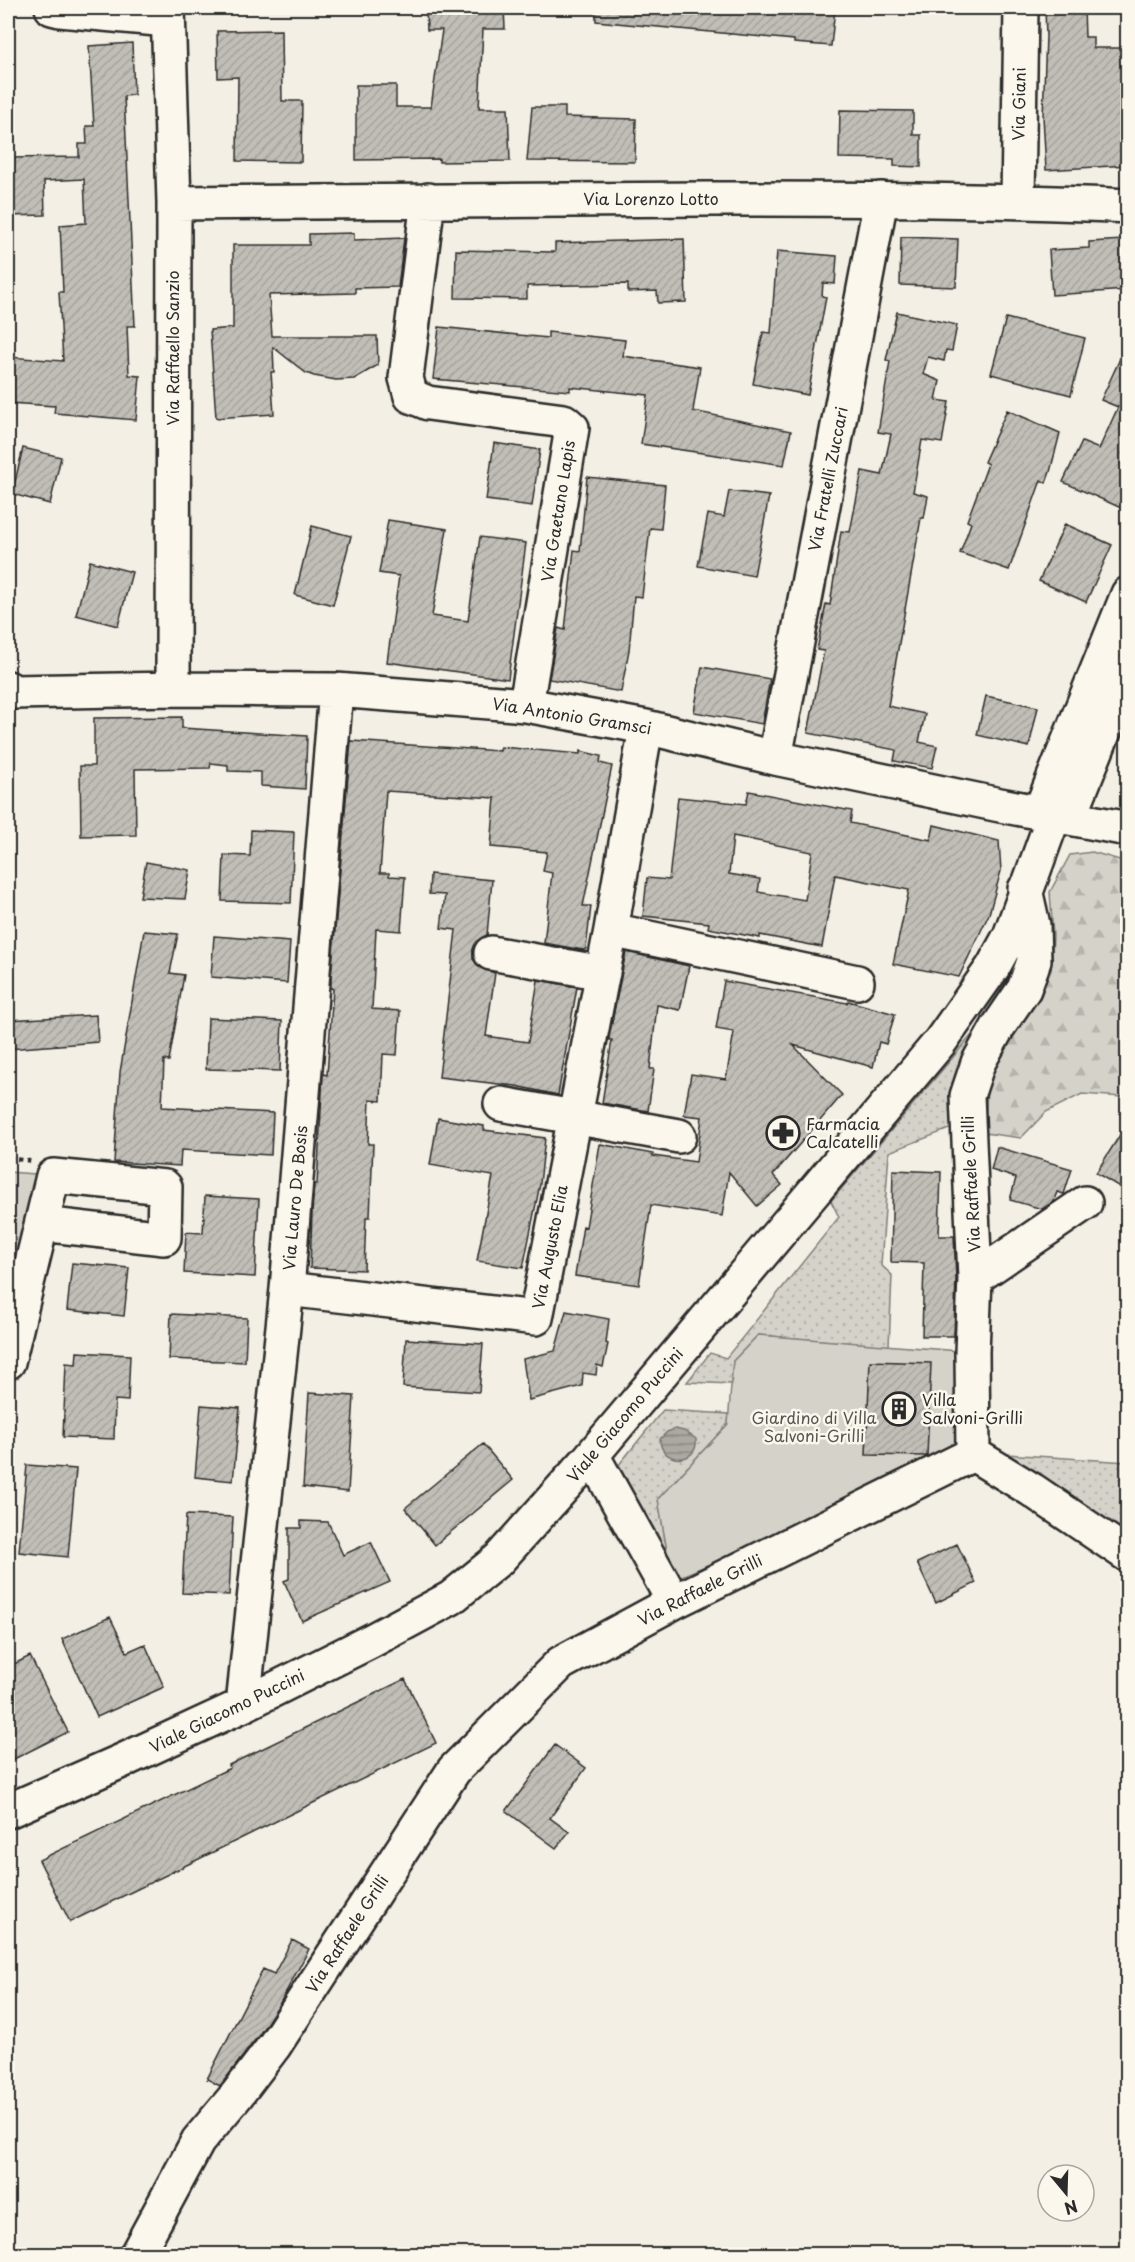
<svg xmlns="http://www.w3.org/2000/svg" width="1135" height="2262" viewBox="0 0 1135 2262" font-family="'Playpen Sans',sans-serif">
  <defs>
    <pattern id="grass-dots" width="8" height="8" patternUnits="userSpaceOnUse" patternTransform="scale(1.5)"><rect width="8" height="8" fill="#d5d2c9"/><path d="M2 2h.1M6 6h.1" fill="none" stroke="#b7b4ad" stroke-width="1.8" stroke-linecap="round"/></pattern>
    <pattern id="forest-firs" width="22" height="20" patternUnits="userSpaceOnUse" patternTransform="scale(1.5)"><rect width="22" height="20" fill="#d5d2c9"/><path d="M5 1l3.5 6h-7zM16 11l3.5 6h-7z" fill="#b7b4ad"/></pattern>
    <pattern id="water-rules" width="6" height="5" patternUnits="userSpaceOnUse" patternTransform="scale(1.5)"><rect width="6" height="5" fill="#aca9a2"/><path d="M0 2.5h6" fill="none" stroke="#8c8a84"/></pattern>
    <pattern id="building-hatch" width="6" height="6" patternUnits="userSpaceOnUse" patternTransform="scale(1.5)"><rect width="6" height="6" fill="#c0beb6"/><path d="M-1 1l2-2M0 6l6-6M5 7l2-2" fill="none" stroke="#a5a39d"/></pattern>
  </defs>
  <rect width="100%" height="100%" fill="#f3efe4"/>
  <filter id="ink" filterUnits="userSpaceOnUse"><feTurbulence type="fractalNoise" baseFrequency=".0167" numOctaves="2"/><feDisplacementMap in="SourceGraphic" scale="12" xChannelSelector="R" yChannelSelector="G"/><feConvolveMatrix kernelMatrix="1 2 1 2 8 2 1 2 1" color-interpolation-filters="sRGB"/></filter>
  <g filter="url(#ink)">
    <path fill="url(#grass-dots)" stroke="#807e7a" stroke-width="1.5" d="M 1014,971 L 952,1128 L 889,1152 L 881,1265 L 892,1275 L 889,1346 L 758,1335 L 733,1361 L 731,1384 L 687,1382 L 710,1353 L 726,1358 L 839,1217 L 831,1201 L 976,1030 Z
      M 663,1410 L 729,1414 L 728,1424 L 658,1499 L 672,1580 L 622,1485 L 618,1466 Z
      M 991,1453 L 1127,1462 L 1127,1538 Z"/>
    <path fill="url(#forest-firs)" stroke="#807e7a" stroke-width="1.5" d="M 1092,852 L 1127,862 L 1127,1087 L 1122,1097 L 1082,1094 L 1046,1112 L 1021,1138 L 985,1133 L 987,1085 L 997,1055 L 1041,995 L 1051,970 L 1053,936 L 1050,892 L 1070,855 Z"/>
    <path fill="#d5d2c9" stroke="#807e7a" stroke-width="1.5" d="M 8,1172 L 35,1174 L 8,1297 Z
      M 758,1335 L 972,1352 L 973,1454 L 672,1580 L 658,1499 L 728,1424 L 733,1361 Z"/>
    <path fill="url(#water-rules)" stroke="#787772" stroke-width="1.5" d="M 675,1429 L 684,1431 L 696,1439 C 699,1465 660,1465 660,1439 L 667,1432 Z"/>
    <path fill="url(#building-hatch)" stroke="#2b2b2b" stroke-width="1.5" fill-rule="evenodd" d="M 426,8 L 504,8 L 505,29 L 483,29 L 479,108 L 508,108 L 510,161 L 439,162 L 439,159 L 356,160 L 356,85 L 396,85 L 396,107 L 431,107 L 442,30 L 427,30 Z
      M 596,8 L 835,8 L 831,46 L 794,43 L 794,40 L 596,21 Z
      M 1045,8 L 1084,8 L 1085,37 L 1093,37 L 1093,48 L 1128,48 L 1128,165 L 1046,170 L 1043,116 L 1046,36 Z
      M 281,30 L 282,101 L 302,101 L 301,162 L 237,161 L 238,77 L 218,78 L 217,31 Z
      M 132,43 L 134,95 L 124,96 L 135,326 L 127,326 L 129,375 L 140,376 L 136,420 L 54,413 L 55,406 L 8,403 L 8,357 L 63,361 L 59,292 L 63,292 L 60,225 L 86,223 L 84,179 L 44,181 L 45,215 L 8,216 L 8,158 L 79,157 L 79,144 L 87,144 L 86,126 L 94,126 L 89,46 Z
      M 532,107 L 565,107 L 565,117 L 636,119 L 635,162 L 527,161 Z
      M 840,110 L 913,111 L 913,135 L 921,135 L 921,167 L 894,166 L 894,159 L 839,158 Z
      M 354,233 L 354,240 L 404,238 L 398,287 L 355,288 L 355,293 L 269,295 L 272,336 L 377,336 L 378,365 L 354,379 L 336,380 L 314,376 L 306,373 L 273,347 L 274,372 L 271,372 L 274,414 L 216,418 L 210,330 L 233,328 L 233,245 L 309,245 L 309,234 Z
      M 901,237 L 958,239 L 956,287 L 900,285 Z
      M 684,239 L 686,302 L 658,303 L 657,291 L 628,292 L 628,284 L 527,286 L 527,299 L 455,298 L 456,250 L 555,252 L 555,243 Z
      M 1124,240 L 1127,290 L 1052,295 L 1049,250 L 1089,248 L 1089,242 Z
      M 777,251 L 837,256 L 835,284 L 823,283 L 822,296 L 826,297 L 808,395 L 753,384 L 763,332 L 771,333 Z
      M 897,312 L 957,325 L 952,351 L 946,350 L 944,361 L 928,357 L 923,374 L 940,381 L 936,400 L 949,402 L 942,443 L 922,440 L 913,492 L 928,496 L 924,518 L 921,518 L 888,706 L 925,714 L 919,742 L 937,746 L 932,768 L 894,761 L 896,750 L 808,733 L 824,651 L 817,650 L 826,604 L 830,605 L 841,531 L 850,532 L 862,471 L 882,475 L 891,434 L 878,432 L 890,361 L 886,360 Z
      M 1006,318 L 1085,338 L 1071,395 L 991,374 Z
      M 439,327 L 548,338 L 548,332 L 625,340 L 623,356 L 700,367 L 693,411 L 791,431 L 784,465 L 641,444 L 648,395 L 570,387 L 570,391 L 433,379 Z
      M 1128,341 L 1128,511 L 1063,482 L 1082,442 L 1099,449 L 1118,407 L 1101,400 Z
      M 1007,410 L 1060,433 L 1050,472 L 1046,483 L 1041,480 L 1009,570 L 960,553 L 971,523 L 967,521 L 988,464 L 984,462 Z
      M 494,443 L 540,450 L 532,506 L 486,500 Z
      M 23,448 L 61,457 L 50,504 L 12,494 Z
      M 587,477 L 665,485 L 661,529 L 650,528 L 642,597 L 634,596 L 629,650 L 621,692 L 549,679 L 558,628 L 565,630 L 574,550 L 580,551 Z
      M 729,491 L 769,496 L 754,576 L 698,566 L 708,514 L 724,517 Z
      M 388,520 L 447,529 L 432,616 L 468,621 L 480,537 L 526,543 L 508,679 L 387,662 L 399,576 L 379,573 Z
      M 1065,524 L 1112,545 L 1086,602 L 1039,581 Z
      M 312,526 L 351,536 L 333,605 L 295,595 Z
      M 90,561 L 132,572 L 118,626 L 76,615 Z
      M 702,667 L 770,679 L 762,724 L 694,712 Z
      M 986,696 L 1038,707 L 1029,747 L 977,735 Z
      M 182,717 L 182,728 L 307,736 L 305,789 L 261,786 L 261,772 L 228,771 L 228,765 L 211,763 L 210,768 L 135,769 L 136,835 L 81,836 L 80,766 L 94,766 L 94,718 Z
      M 351,741 L 500,751 L 500,747 L 580,754 L 580,751 L 601,756 L 600,763 L 612,766 L 583,906 L 591,906 L 586,949 L 583,950 L 544,943 L 552,873 L 543,871 L 547,852 L 491,847 L 495,798 L 386,791 L 380,873 L 389,873 L 389,876 L 405,877 L 401,931 L 376,929 L 372,1009 L 400,1011 L 397,1055 L 383,1054 L 381,1101 L 370,1100 L 368,1144 L 373,1144 L 370,1217 L 366,1217 L 364,1270 L 310,1268 L 312,1213 L 314,1184 L 317,1184 L 323,1074 L 327,1075 L 333,989 L 331,988 L 331,977 Z
      M 749,791 L 852,811 L 850,823 L 931,840 L 934,825 L 999,841 L 1001,871 L 989,914 L 959,977 L 893,964 L 909,890 L 835,875 L 822,947 L 760,935 L 760,938 L 708,928 L 709,923 L 643,916 L 647,878 L 669,880 L 678,797 L 746,804 ZM 733,836 L 812,852 L 805,900 L 758,892 L 760,879 L 729,874 Z
      M 251,830 L 294,832 L 291,903 L 222,901 L 224,855 L 250,856 Z
      M 146,862 L 190,870 L 185,899 L 140,897 Z
      M 430,874 L 492,880 L 487,935 L 477,941 L 473,950 L 473,959 L 479,967 L 495,973 L 486,1036 L 528,1042 L 538,980 L 577,987 L 558,1095 L 516,1086 L 439,1077 L 456,930 L 441,928 L 445,895 L 429,894 Z
      M 144,931 L 178,934 L 170,973 L 184,975 L 169,1061 L 164,1060 L 162,1107 L 273,1113 L 271,1155 L 181,1150 L 180,1166 L 114,1162 L 120,1072 Z
      M 214,936 L 290,942 L 287,983 L 211,977 Z
      M 626,952 L 689,966 L 680,1010 L 657,1005 L 650,1069 L 654,1069 L 648,1111 L 602,1103 L 612,1040 L 609,1040 L 609,1037 Z
      M 724,981 L 847,1003 L 848,1001 L 895,1014 L 886,1044 L 879,1042 L 873,1067 L 793,1045 L 842,1095 L 773,1175 L 782,1185 L 757,1206 L 729,1172 L 722,1216 L 651,1205 L 639,1285 L 575,1276 L 583,1226 L 586,1227 L 600,1144 L 653,1154 L 653,1156 L 696,1162 L 702,1117 L 684,1115 L 691,1074 L 726,1079 L 734,1032 L 716,1029 Z
      M 96,1015 L 98,1042 L 8,1049 L 8,1020 Z
      M 208,1018 L 282,1021 L 280,1071 L 206,1069 Z
      M 438,1118 L 484,1126 L 484,1130 L 545,1138 L 540,1184 L 523,1268 L 477,1261 L 493,1176 L 430,1165 Z
      M 1128,1122 L 1128,1192 L 1096,1173 Z
      M 997,1147 L 1072,1169 L 1064,1194 L 1057,1192 L 1054,1201 L 1042,1209 L 1010,1200 L 1016,1178 L 991,1170 Z
      M 893,1170 L 941,1172 L 939,1236 L 954,1236 L 956,1278 L 954,1336 L 922,1336 L 924,1263 L 891,1262 Z
      M 205,1196 L 259,1199 L 255,1277 L 184,1273 L 186,1232 L 203,1233 Z
      M 72,1263 L 129,1268 L 124,1316 L 67,1310 Z
      M 566,1311 L 609,1319 L 606,1343 L 608,1344 L 603,1367 L 597,1365 L 596,1375 L 583,1373 L 582,1386 L 529,1400 L 523,1359 L 555,1351 Z
      M 171,1314 L 247,1318 L 245,1362 L 169,1359 Z
      M 406,1339 L 483,1344 L 479,1392 L 403,1387 Z
      M 77,1352 L 130,1355 L 128,1401 L 115,1400 L 114,1439 L 63,1437 L 66,1363 L 76,1364 Z
      M 870,1361 L 931,1363 L 927,1456 L 866,1455 Z
      M 309,1393 L 354,1396 L 348,1492 L 303,1487 Z
      M 201,1405 L 240,1408 L 233,1481 L 195,1477 Z
      M 483,1444 L 513,1480 L 435,1545 L 405,1508 Z
      M 27,1465 L 76,1469 L 68,1557 L 19,1552 Z
      M 186,1515 L 233,1517 L 229,1595 L 182,1593 Z
      M 301,1521 L 328,1522 L 343,1555 L 371,1542 L 390,1582 L 302,1621 L 284,1581 L 289,1579 L 289,1528 L 301,1528 Z
      M 957,1544 L 976,1583 L 936,1603 L 917,1563 Z
      M 110,1617 L 127,1652 L 145,1644 L 164,1687 L 97,1717 L 62,1639 Z
      M 30,1656 L 68,1732 L 8,1762 L 8,1667 Z
      M 405,1679 L 436,1743 L 70,1922 L 39,1860 L 230,1768 L 229,1765 Z
      M 555,1745 L 586,1768 L 550,1818 L 569,1832 L 556,1848 L 506,1811 Z
      M 292,1940 L 309,1949 L 280,2003 L 259,2035 L 220,2086 L 207,2079 L 263,1969 L 274,1974 Z"/>
    <g fill="none" stroke-linecap="round" stroke-linejoin="round">
      <defs>
        <path id="minor" d="M 52,8 L 60,10 L 168,20
          M 168,8 L 174,203 L 173,689
          M 428,200 L 406,378 L 411,396 L 428,403 L 564,421 L 572,428 L 526,705
          M 1018,200 L 1021,8
          M 174,203 C 351,201 528,199 706,199 C 846,199 987,199 1128,206
          M 8,688 L 12,692 L 173,689 L 336,690 L 526,705 L 646,727 L 775,758 L 1000,805 L 1128,829
          M 775,758 L 881,199
          M 1040,812 L 1128,594
          M 1069,818 L 1128,672
          M 611,930 L 857,982
          M 491,953 L 603,973
          M 501,1104 L 679,1136
          M 975,1278 L 1085,1203
          M 287,1289 L 536,1318 L 611,930 L 646,727
          M 8,1362 L 53,1176 L 165,1187 L 164,1238 L 42,1224
          M 973,1454 L 1032,1490 L 1128,1555
          M 592,1455 L 674,1602
          M 243,1705 L 287,1289 L 336,690
          M 8,1811 L 124,1760 L 243,1705 L 371,1641 L 451,1598 L 499,1559 L 588,1460 L 940,1042 L 993,967 L 1010,936 L 1054,815
          M 137,2254 L 198,2141 L 236,2096 L 274,2046 L 454,1770 L 561,1663 L 674,1602 L 973,1454 L 972,1352 L 975,1278 L 967,1096 L 978,1063 L 998,1027 L 1024,989 L 1034,961 L 1033,925 L 1025,889"/>
      </defs>
      <use href="#minor" stroke="#2b2b2b" stroke-width="38"/>
      <path stroke="#2b2b2b" stroke-width="4" stroke-dasharray="4.5 4.5" stroke-linecap="butt" d="M 8,1158 L 31,1161"/>
      <use href="#minor" stroke="#fbf7ec" stroke-width="33"/>
    </g>
  </g>
  <defs>
    <symbol id="pharmacy-ring" viewBox="-11 -11 22 22"><circle r="9.5" fill="#fbf7ec" stroke="#2b2b2b" stroke-width="1.5"/><path d="M-2-6h4v4h4v4h-4v4h-4v-4h-4v-4h4Z" fill="#2b2b2b"/></symbol>
    <symbol id="building-ring" viewBox="-11 -11 22 22"><circle r="9.5" fill="#fbf7ec" stroke="#2b2b2b" stroke-width="1.5"/><path d="M-4-6H4V6H1V3H-1V6H-4ZM-2.5-4.3h1.7v1.8h-1.7ZM.8-4.3h1.7v1.8H.8ZM-2.5-1h1.7V.8h-1.7ZM.8-1h1.7V.8H.8Z" fill="#2b2b2b"/></symbol>
  </defs>
  <g fill-rule="evenodd">
    <use href="#pharmacy-ring" x="764" y="1114" width="38" height="38"/>
    <use href="#building-ring" x="880" y="1390" width="38" height="38"/>
  </g>
  <g text-anchor="middle" stroke-width="5" stroke-linejoin="round" paint-order="stroke">
    <g font-size="16" fill="#2b2b2b" stroke="#fbf7ec">
      <text transform="translate(1019 104) rotate(-89)" y="6">Via Giani</text>
      <text x="651" y="205">Via Lorenzo Lotto</text>
      <text transform="translate(173 348) rotate(-90)" y="6">Via Raffaello Sanzio</text>
      <text transform="translate(828 479) rotate(-79)" y="6">Via Fratelli Zuccari</text>
      <text transform="translate(558 511) rotate(-81)" y="6">Via Gaetano Lapis</text>
      <text transform="translate(572 716) rotate(9)" y="6">Via Antonio Gramsci</text>
      <text transform="translate(971 1184) rotate(-93)" y="6">Via Raffaele Grilli</text>
      <text transform="translate(295 1198) rotate(-85)" y="6">Via Lauro De Bosis</text>
      <text transform="translate(550 1247) rotate(-79)" y="6">Via Augusto Elia</text>
      <text transform="translate(625 1415) rotate(-50)" y="6">Viale Giacomo Puccini</text>
      <text transform="translate(700 1590) rotate(-27)" y="6">Via Raffaele Grilli</text>
      <text transform="translate(227 1711) rotate(-26)" y="6">Viale Giacomo Puccini</text>
      <text transform="translate(347 1934) rotate(-57)" y="6">Via Raffaele Grilli</text>
    </g>
    <g font-size="16" fill="#2b2b2b" stroke="#fbf7ec" text-anchor="start">
      <text x="806" y="1130">Farmacia<tspan x="806" dy="18">Calcatelli</tspan></text>
      <text x="922" y="1406">Villa<tspan x="922" dy="18">Salvoni-Grilli</tspan></text>
    </g>
    <g font-size="16" fill="#565552" stroke="#fbf7ec">
      <text x="814" y="1424">Giardino di Villa<tspan x="814" dy="18">Salvoni-Grilli</tspan></text>
    </g>
  </g>
  <rect width="1135" height="2262" fill="none" stroke="#fbf7ec" stroke-width="30"/>
  <rect x="15" y="15" width="1105" height="2232" fill="none" stroke="#2b2b2b" stroke-width="2" filter="url(#ink)"/>
  <g transform="translate(1066 2193) rotate(161)"><circle r="28" fill="#fbf7ec" stroke="#a8a59f" stroke-width="1.5"/>
  <path d="M0-4.5L10 22L0 15L-10 22Z" fill="#2b2b2b"/>
  <text y="-9" font-size="16" font-weight="bold" text-anchor="middle" fill="#2b2b2b">N</text>
  </g>
</svg>
